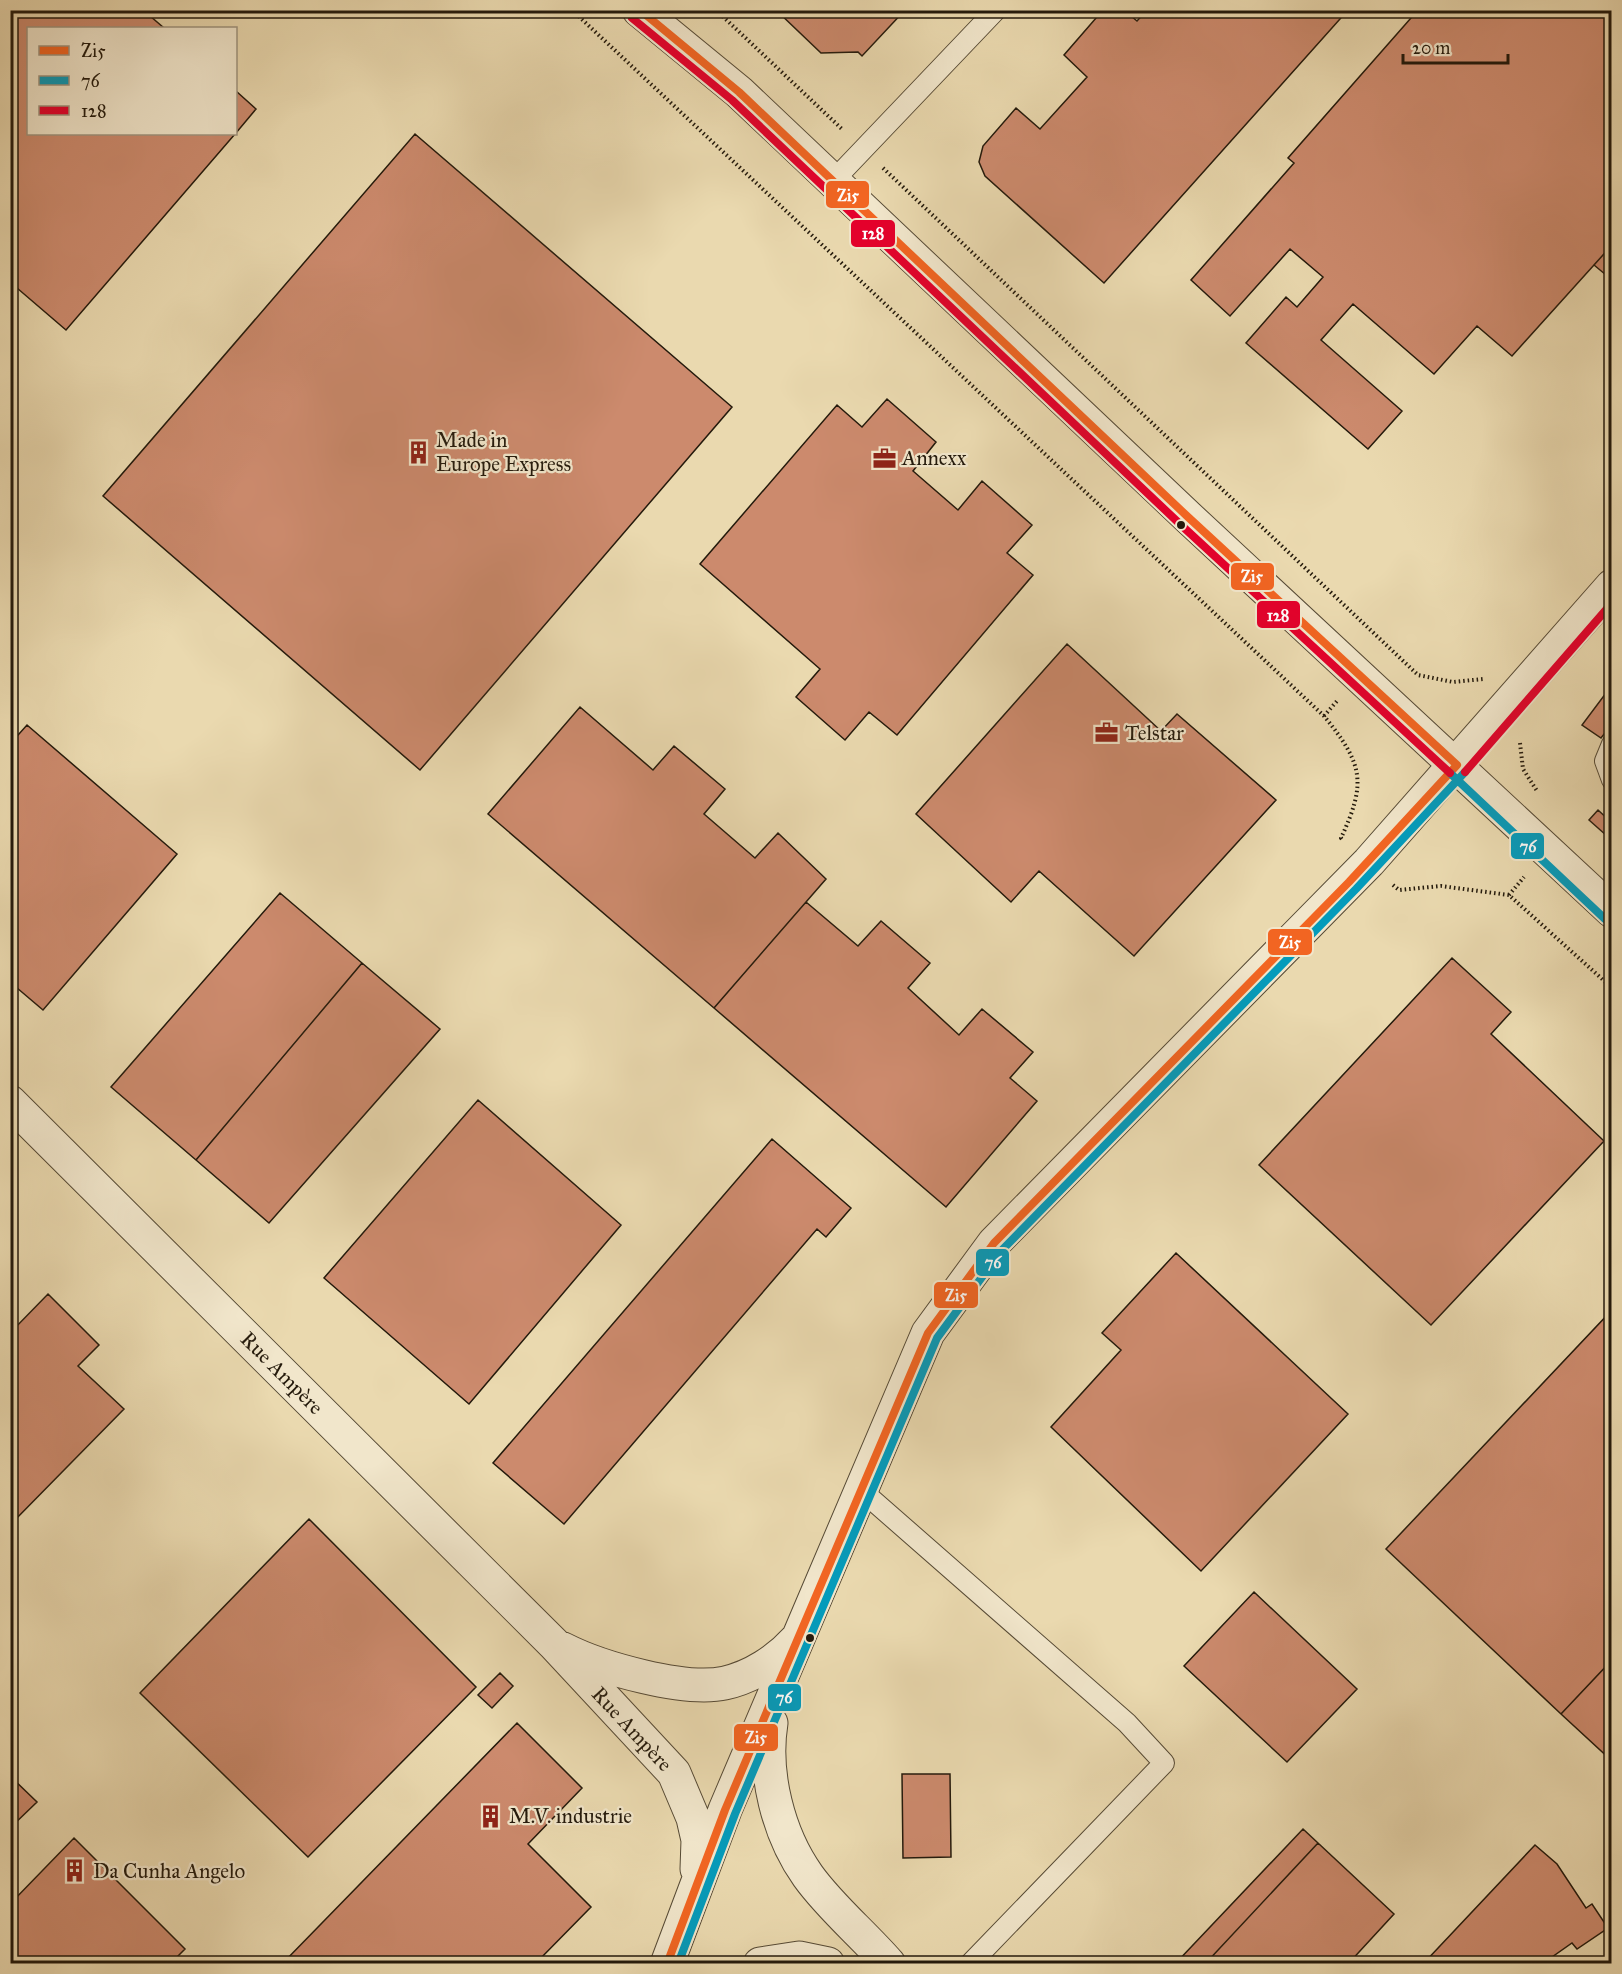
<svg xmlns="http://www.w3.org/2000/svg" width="1622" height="1974" viewBox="0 0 1622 1974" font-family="'IM FELL Great Primer',serif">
  <rect width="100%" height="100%" fill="#ead9af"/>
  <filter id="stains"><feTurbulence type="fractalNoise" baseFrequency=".00333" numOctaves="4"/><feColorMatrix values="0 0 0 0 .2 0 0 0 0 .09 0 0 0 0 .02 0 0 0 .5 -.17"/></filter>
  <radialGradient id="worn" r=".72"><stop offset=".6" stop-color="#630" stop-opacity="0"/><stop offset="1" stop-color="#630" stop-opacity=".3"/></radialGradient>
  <path fill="#cc8a6d" stroke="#241a0c" stroke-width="1.5" d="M 10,10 L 143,10 L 164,28 L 28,28 L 28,134 L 235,134 L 66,330 L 10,282 Z
    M 776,10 L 905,10 L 862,56 L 858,52 L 821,53 Z
    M 1103,10 L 1124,10 L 1137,21 L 1147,10 L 1348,10 L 1104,283 L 985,176 L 979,162 L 983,146 L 1016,108 L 1040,129 L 1087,77 L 1064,55 Z
    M 1418,10 L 1612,10 L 1612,245 L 1512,356 L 1477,326 L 1434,374 L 1353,304 L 1321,340 L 1402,411 L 1368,449 L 1246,343 L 1286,297 L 1297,307 L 1323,277 L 1290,249 L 1230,316 L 1191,280 L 1294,163 L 1288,158 Z
    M 236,91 L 256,109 L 236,133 Z
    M 415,134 L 732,407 L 420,770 L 103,496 Z
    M 1612,245 L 1612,280 L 1594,265 Z
    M 887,399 L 936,442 L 913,471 L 958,510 L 982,481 L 1032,525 L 1007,553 L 1033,575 L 897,735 L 869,712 L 845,740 L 796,697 L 820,669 L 700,564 L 837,405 L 862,427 Z
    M 1067,644 L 1161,731 L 1177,714 L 1276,800 L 1134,956 L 1039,871 L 1011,902 L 916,814 Z
    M 1612,685 L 1612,724 L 1601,738 L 1582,725 Z
    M 580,707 L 653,770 L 674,746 L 725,789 L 704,814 L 755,858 L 778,833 L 826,879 L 714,1008 L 488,814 Z
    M 27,725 L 177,854 L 43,1010 L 10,982 L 10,744 Z
    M 1598,810 L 1612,823 L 1612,830 L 1607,836 L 1589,820 Z
    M 280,893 L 362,963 L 196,1160 L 111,1087 Z
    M 806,902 L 858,946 L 881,921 L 930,963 L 908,988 L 959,1035 L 982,1009 L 1033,1052 L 1010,1078 L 1037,1101 L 946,1207 L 714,1008 Z
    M 1452,958 L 1511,1012 L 1491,1034 L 1604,1141 L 1431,1325 L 1259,1165 Z
    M 362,963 L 440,1029 L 269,1223 L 196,1160 Z
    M 478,1100 L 621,1225 L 469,1404 L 324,1278 Z
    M 772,1139 L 851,1208 L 826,1237 L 817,1229 L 564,1524 L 493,1463 Z
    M 1176,1253 L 1348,1414 L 1201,1571 L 1051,1427 L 1121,1350 L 1102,1333 Z
    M 48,1294 L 99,1345 L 78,1366 L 124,1409 L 10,1525 L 10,1333 Z
    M 1612,1310 L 1612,1660 L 1561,1714 L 1386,1549 Z
    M 309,1519 L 476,1687 L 308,1857 L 140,1693 Z
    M 1254,1592 L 1357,1689 L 1287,1762 L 1184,1666 Z
    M 1612,1660 L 1612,1761 L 1561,1714 Z
    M 500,1673 L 513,1686 L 492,1708 L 478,1695 Z
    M 517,1723 L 582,1788 L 528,1844 L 591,1907 L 535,1964 L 282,1964 Z
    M 902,1774 L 950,1774 L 951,1857 L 903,1858 Z
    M 10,1776 L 37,1802 L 10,1828 Z
    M 1303,1829 L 1318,1843 L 1205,1964 L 1175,1964 Z
    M 74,1838 L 185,1949 L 170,1964 L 10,1964 L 10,1904 Z
    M 1318,1843 L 1394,1914 L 1348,1964 L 1205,1964 Z
    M 1535,1845 L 1557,1864 L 1586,1908 L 1592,1904 L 1608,1928 L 1577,1949 L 1572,1943 L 1542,1964 L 1423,1964 Z"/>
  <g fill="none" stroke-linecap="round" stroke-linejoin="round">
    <defs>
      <path id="service" d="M 833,181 L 996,10
        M 1612,744 L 1605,761 L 1612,780
        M 861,1490 L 1127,1723 L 1164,1763 L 970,1964"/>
      <path id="minor" d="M 10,1102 L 554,1644 L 674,1773 L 693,1818 L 698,1840 L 697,1869
        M 563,1649 C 600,1668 685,1692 725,1683 C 752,1677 778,1660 796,1640
        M 771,1723 C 763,1773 778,1834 808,1876 C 831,1908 863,1934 889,1964
        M 667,1964 L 725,1810 L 928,1333 L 994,1243 L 1369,862 L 1612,586
        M 760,1964 L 799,1958 L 828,1964"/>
      <path id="tertiary" d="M 639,10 L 739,92 L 1188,517 L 1612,911"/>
    </defs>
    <use href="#service" stroke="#564a35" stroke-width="22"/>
    <use href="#minor" stroke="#564a35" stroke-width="35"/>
    <use href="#tertiary" stroke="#564a35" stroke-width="35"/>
    <path stroke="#241a0c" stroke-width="4" stroke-dasharray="1.5 3" stroke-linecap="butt" d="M 572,10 L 1324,716 C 1363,764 1367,782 1341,838 L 1343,840
      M 716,10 L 843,130
      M 883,168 L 1418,675 L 1453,682 L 1483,679
      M 1324,716 L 1337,701
      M 1520,743 L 1523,769 L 1537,791
      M 1393,885 L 1399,890 L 1441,886 L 1509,895 L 1612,988
      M 1509,895 L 1524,877"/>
    <use href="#service" stroke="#f1e6cb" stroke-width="20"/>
    <use href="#minor" stroke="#f1e6cb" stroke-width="33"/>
    <use href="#tertiary" stroke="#f1e6cb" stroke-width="33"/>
    <defs>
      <path id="bus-1" d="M 640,10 L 739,92 L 1188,517 L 1457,765
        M 667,1964 L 725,1810 L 928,1333 L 994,1243 L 1349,882 L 1457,765"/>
      <path id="bus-2" d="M 1450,773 L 1605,919
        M 678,1964 L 735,1814 L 937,1338 L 1002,1250 L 1356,889 L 1465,772"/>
      <path id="bus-3" d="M 632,18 L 732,100 L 1181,525 L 1450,773
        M 1465,772 L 1612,603"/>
    </defs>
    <use href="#bus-1" stroke="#f1e6cb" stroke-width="12"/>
    <use href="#bus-2" stroke="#f1e6cb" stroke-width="12"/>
    <use href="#bus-3" stroke="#f1e6cb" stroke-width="12"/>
    <use href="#bus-1" stroke="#f26522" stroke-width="8"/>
    <use href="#bus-2" stroke="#049bbb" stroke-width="8"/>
    <use href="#bus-3" stroke="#e4002b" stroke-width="8"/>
  </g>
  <defs>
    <symbol id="building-bare" viewBox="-9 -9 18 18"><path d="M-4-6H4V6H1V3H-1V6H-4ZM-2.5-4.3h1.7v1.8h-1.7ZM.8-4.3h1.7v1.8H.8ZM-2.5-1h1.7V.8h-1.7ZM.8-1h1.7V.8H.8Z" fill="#8f2418" stroke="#f1e6cb" stroke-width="2.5" paint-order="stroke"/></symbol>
    <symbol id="office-bare" viewBox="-9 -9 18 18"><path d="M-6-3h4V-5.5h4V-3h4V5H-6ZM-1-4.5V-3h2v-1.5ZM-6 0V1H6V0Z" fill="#8f2418" stroke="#f1e6cb" stroke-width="2.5" paint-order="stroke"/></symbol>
  </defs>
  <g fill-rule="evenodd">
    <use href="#building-bare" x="402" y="436" width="33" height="33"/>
    <use href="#office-bare" x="868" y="442" width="33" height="33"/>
    <use href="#office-bare" x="1090" y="716" width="33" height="33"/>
    <use href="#building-bare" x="474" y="1800" width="33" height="33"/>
    <use href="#building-bare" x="58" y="1854" width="33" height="33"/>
  </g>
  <g fill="#241a0c" stroke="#f1e6cb" stroke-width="2">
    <circle cx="1181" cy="525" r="5"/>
    <circle cx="810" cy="1638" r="5"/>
  </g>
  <g text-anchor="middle" stroke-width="4.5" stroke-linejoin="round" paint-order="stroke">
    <g font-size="21" fill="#241a0c" stroke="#f1e6cb" text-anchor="start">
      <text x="436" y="447">Made in<tspan x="436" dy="24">Europe Express</tspan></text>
      <text x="902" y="465">Annexx</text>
      <text x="1125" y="740">Telstar</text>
      <text x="509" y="1823">M.V. industrie</text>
      <text x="93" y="1878">Da Cunha Angelo</text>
    </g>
    <g font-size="21" fill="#241a0c" stroke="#f1e6cb">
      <text transform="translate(282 1373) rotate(45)" y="7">Rue Ampère</text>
      <text transform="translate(632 1729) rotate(47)" y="7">Rue Ampère</text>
    </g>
  </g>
  <g stroke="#f1e6cb" stroke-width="2">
    <rect x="825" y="180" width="45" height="29" rx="6" fill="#f26522"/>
    <rect x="850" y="219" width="46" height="29" rx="6" fill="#e4002b"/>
    <rect x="1230" y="562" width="45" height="29" rx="6" fill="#f26522"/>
    <rect x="1256" y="600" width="45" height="29" rx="6" fill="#e4002b"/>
    <rect x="1510" y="832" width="35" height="28" rx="6" fill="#049bbb"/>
    <rect x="1267" y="928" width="46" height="28" rx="6" fill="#f26522"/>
    <rect x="975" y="1248" width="35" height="29" rx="6" fill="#049bbb"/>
    <rect x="933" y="1281" width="46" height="28" rx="6" fill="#f26522"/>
    <rect x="767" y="1683" width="35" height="29" rx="6" fill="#049bbb"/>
    <rect x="733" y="1723" width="46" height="29" rx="6" fill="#f26522"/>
  </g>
  <g font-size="16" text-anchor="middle" font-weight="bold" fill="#fff">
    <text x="848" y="201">Zi5</text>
    <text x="873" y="239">128</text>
    <text x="1252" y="582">Zi5</text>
    <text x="1278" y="621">128</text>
    <text x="1528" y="852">76</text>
    <text x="1290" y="948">Zi5</text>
    <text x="993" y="1268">76</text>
    <text x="956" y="1301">Zi5</text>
    <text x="784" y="1703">76</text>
    <text x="756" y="1743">Zi5</text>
  </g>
  <rect width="1622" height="1974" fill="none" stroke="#ead9af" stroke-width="36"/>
  <rect x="12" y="12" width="1598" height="1950" fill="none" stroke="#241a0c" stroke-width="3"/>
  <rect x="18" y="18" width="1586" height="1938" fill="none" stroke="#241a0c" stroke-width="1.5"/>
  <rect x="27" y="27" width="210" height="108" fill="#f1e6cb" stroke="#9f947f" stroke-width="1.5"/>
  <rect x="39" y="46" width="30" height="9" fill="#f26522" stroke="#9f947f" stroke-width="1.5"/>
  <text x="81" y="57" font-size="18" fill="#241a0c">Zi5</text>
  <rect x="39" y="76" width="30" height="9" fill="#049bbb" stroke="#9f947f" stroke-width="1.5"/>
  <text x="81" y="87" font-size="18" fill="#241a0c">76</text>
  <rect x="39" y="106" width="30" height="9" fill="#e4002b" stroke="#9f947f" stroke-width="1.5"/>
  <text x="81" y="117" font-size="18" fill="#241a0c">128</text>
  <path d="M1403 54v9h105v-9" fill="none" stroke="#241a0c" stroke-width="3"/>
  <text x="1412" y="54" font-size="18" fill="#241a0c" stroke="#f1e6cb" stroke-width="4.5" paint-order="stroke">20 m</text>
  <rect width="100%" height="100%" filter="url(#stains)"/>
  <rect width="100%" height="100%" fill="url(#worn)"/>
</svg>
